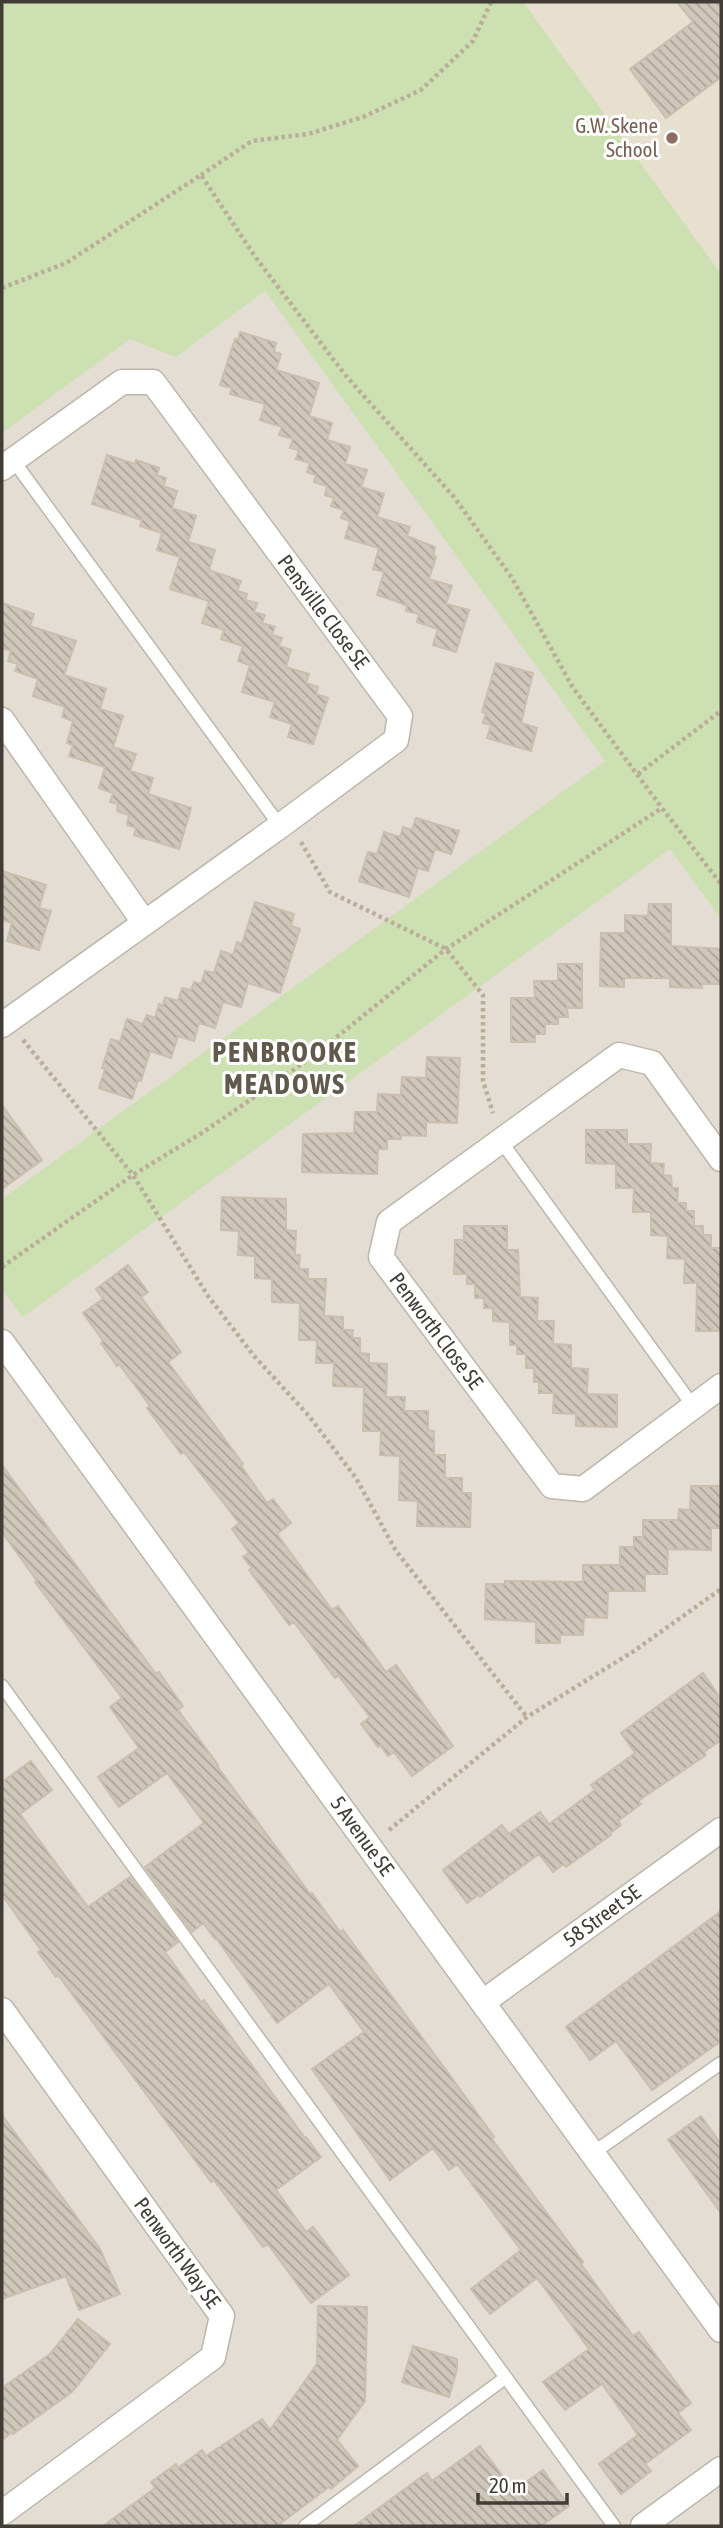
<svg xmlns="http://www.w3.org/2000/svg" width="723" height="2528" viewBox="0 0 723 2528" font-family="'Asap Condensed',sans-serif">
  <defs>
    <pattern id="building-back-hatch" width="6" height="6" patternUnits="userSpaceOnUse" patternTransform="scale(1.75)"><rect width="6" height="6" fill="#d0c7bb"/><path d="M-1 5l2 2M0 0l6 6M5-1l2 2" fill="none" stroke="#aaa399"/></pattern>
  </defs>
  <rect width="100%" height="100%" fill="#f0ece4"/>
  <path fill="#e3ddd3" d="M 2,2 L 721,2 L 721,2526 L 2,2526 Z"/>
  <path fill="#e7e0cf" d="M 523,2 L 721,2 L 721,274 Z"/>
  <path fill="#cce0b1" d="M 2,2 L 523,2 L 721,274 L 721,919 L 670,849 L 23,1317 L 2,1289 L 2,1199 L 605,761 L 265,291 L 176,357 L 130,339 L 2,433 Z"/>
  <path fill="url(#building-back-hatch)" stroke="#cabeaf" stroke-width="2" d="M 677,2 L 721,2 L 721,77 L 666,118 L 630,69 L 693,22 Z
    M 240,332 L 276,343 L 274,352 L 281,354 L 276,370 L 319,383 L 309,416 L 332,423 L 327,440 L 350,447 L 345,464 L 367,470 L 361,487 L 384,494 L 377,517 L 410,527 L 407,536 L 435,547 L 433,554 L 436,557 L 429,579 L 452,586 L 446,604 L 469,610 L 456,652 L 433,645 L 438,629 L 417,622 L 419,614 L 406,611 L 407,606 L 396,601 L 377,595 L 384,572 L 373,569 L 379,548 L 345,538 L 350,521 L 341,518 L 344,510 L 331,506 L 334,498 L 325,495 L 327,486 L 314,482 L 316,475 L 307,472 L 310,463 L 296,459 L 299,450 L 290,448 L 293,439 L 279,435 L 282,427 L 260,420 L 265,404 L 230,394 L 232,388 L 220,385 L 235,339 L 238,340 Z
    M 107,455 L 135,464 L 136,460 L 159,468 L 157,475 L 166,478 L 163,486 L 177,491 L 172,508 L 196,516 L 188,542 L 215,550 L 209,570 L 241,581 L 237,591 L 247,594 L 245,600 L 257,603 L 254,612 L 265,615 L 262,623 L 275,627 L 272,635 L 282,638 L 279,646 L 291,650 L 286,667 L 309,674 L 306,683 L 318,687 L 316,694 L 328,698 L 313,744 L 288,737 L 292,724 L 270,717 L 275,702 L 242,692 L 250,665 L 238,661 L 243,646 L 221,639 L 224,630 L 202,623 L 209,601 L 170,589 L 180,557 L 157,550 L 162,533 L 140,526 L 142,520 L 92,504 Z
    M 2,603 L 34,614 L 30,626 L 76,641 L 64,675 L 106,689 L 100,709 L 123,716 L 113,747 L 136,754 L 130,771 L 153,778 L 148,794 L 191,808 L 179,849 L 134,835 L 136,828 L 127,825 L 129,815 L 117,811 L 118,804 L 110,802 L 113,793 L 99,788 L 105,767 L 69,756 L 73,745 L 67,743 L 73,721 L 62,717 L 65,707 L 33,696 L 38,679 L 15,671 L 18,664 L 8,661 L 11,651 L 2,648 Z
    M 496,663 L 533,673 L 521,723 L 537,728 L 531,751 L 487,738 L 491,725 L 483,723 L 486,713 L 482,712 Z
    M 416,818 L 459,831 L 451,854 L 435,849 L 428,871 L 418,868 L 409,897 L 359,881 L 368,852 L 377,854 L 384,832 L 400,837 L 403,827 L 412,830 Z
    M 2,871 L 46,885 L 39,908 L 51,911 L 39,950 L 7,941 L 12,923 L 2,920 Z
    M 255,902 L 294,914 L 291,926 L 300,929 L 280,993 L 248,983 L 241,1007 L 223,1002 L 215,1028 L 199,1023 L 194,1041 L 178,1036 L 171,1058 L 150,1051 L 141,1081 L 138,1080 L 132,1099 L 99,1088 L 105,1069 L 102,1068 L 111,1039 L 120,1042 L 127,1019 L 143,1024 L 147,1015 L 155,1018 L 159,1004 L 163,1006 L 165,997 L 178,1001 L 182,988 L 191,990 L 194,982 L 201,984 L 205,971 L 214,973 L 221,951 L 233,955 L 237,942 L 242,944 Z
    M 649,904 L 671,904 L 671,946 L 721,949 L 721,984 L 702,984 L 702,988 L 670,987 L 670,978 L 624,978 L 624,987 L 600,986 L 601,933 L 625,933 L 625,915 L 648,916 Z
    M 558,964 L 582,964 L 582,1008 L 567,1008 L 568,1017 L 558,1017 L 558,1024 L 545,1024 L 545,1034 L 535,1034 L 535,1042 L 511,1042 L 511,998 L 535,998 L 534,981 L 558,981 Z
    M 427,1057 L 460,1058 L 457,1123 L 426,1122 L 426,1136 L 401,1135 L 401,1139 L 387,1139 L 387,1149 L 378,1149 L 377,1174 L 302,1172 L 303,1134 L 354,1133 L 355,1112 L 377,1112 L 378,1094 L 401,1095 L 402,1077 L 426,1078 Z
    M 2,1105 L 42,1160 L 2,1189 Z
    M 586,1130 L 627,1130 L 627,1144 L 651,1144 L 650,1163 L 664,1164 L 663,1175 L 671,1176 L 672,1188 L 678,1188 L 677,1203 L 686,1203 L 686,1211 L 694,1211 L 694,1226 L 703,1226 L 703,1235 L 711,1235 L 711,1248 L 721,1248 L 721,1331 L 696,1331 L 697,1283 L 684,1283 L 685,1259 L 667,1258 L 668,1236 L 651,1235 L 651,1212 L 633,1212 L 634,1188 L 616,1188 L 616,1164 L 586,1163 Z
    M 222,1197 L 286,1199 L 286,1230 L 296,1231 L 295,1255 L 300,1255 L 299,1269 L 308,1269 L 308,1279 L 326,1279 L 324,1316 L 343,1317 L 343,1330 L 353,1330 L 352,1338 L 360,1338 L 360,1353 L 369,1354 L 369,1363 L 387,1364 L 386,1397 L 405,1397 L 404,1411 L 428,1411 L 428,1430 L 434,1431 L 434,1455 L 445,1455 L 445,1478 L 462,1478 L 462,1493 L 471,1493 L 470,1527 L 417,1526 L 418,1501 L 399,1500 L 400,1456 L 380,1455 L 381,1431 L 363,1431 L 364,1387 L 333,1386 L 334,1363 L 316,1363 L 317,1340 L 299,1340 L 300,1303 L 272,1302 L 272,1279 L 255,1278 L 255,1256 L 238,1255 L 239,1231 L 221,1230 Z
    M 464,1226 L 507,1226 L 507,1250 L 518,1250 L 520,1297 L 538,1298 L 537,1321 L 554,1321 L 553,1344 L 571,1345 L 571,1368 L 588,1369 L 587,1394 L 617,1395 L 617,1427 L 576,1426 L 576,1414 L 553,1413 L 554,1393 L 539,1393 L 539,1382 L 534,1382 L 534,1368 L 526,1368 L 526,1354 L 517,1354 L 517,1345 L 510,1345 L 510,1322 L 493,1321 L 493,1308 L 484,1308 L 484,1298 L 475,1298 L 475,1284 L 467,1284 L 467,1274 L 454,1274 L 455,1240 L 464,1240 Z
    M 128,1265 L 148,1292 L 141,1297 L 181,1352 L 168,1362 L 243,1464 L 241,1466 L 267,1503 L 273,1499 L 291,1523 L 277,1534 L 332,1610 L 338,1606 L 386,1672 L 396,1665 L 453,1746 L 412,1776 L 394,1752 L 388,1756 L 380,1745 L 378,1747 L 361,1724 L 370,1717 L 338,1675 L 335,1678 L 294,1622 L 289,1625 L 249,1570 L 252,1568 L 243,1557 L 249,1553 L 232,1529 L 239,1523 L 184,1452 L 181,1454 L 147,1408 L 150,1406 L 119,1364 L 117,1366 L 101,1343 L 103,1341 L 83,1313 L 103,1299 L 96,1289 Z
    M 2,1465 L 156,1674 L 159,1672 L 183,1706 L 178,1710 L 218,1765 L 217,1766 L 310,1894 L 312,1893 L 340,1932 L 343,1930 L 454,2081 L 494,2137 L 492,2139 L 583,2262 L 581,2264 L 633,2336 L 639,2332 L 691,2403 L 678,2413 L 691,2430 L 645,2464 L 651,2471 L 621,2494 L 599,2464 L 638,2435 L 602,2384 L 565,2410 L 543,2382 L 589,2349 L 537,2278 L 490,2314 L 471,2289 L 521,2250 L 457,2164 L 449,2170 L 433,2148 L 390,2180 L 312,2069 L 364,2032 L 329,1984 L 277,2023 L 216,1938 L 215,1939 L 203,1923 L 192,1932 L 145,1867 L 204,1823 L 167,1773 L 119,1807 L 98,1777 L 139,1748 L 110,1707 L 122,1698 L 35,1582 L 37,1581 L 2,1532 Z
    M 691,1486 L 721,1486 L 721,1528 L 711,1528 L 711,1550 L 668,1549 L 667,1574 L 645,1574 L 645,1591 L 608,1591 L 607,1618 L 584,1617 L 583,1635 L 560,1635 L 560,1643 L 536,1643 L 536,1622 L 485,1619 L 486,1584 L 505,1584 L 505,1581 L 583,1582 L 583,1565 L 620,1565 L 620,1547 L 634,1547 L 634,1537 L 643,1537 L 643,1520 L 678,1520 L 679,1509 L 690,1510 Z
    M 703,1673 L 721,1699 L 721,1740 L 704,1752 L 706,1755 L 638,1801 L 641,1804 L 618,1821 L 621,1825 L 610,1833 L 611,1835 L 566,1867 L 563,1864 L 553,1872 L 539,1854 L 480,1897 L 478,1895 L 467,1903 L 443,1870 L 502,1825 L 509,1834 L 540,1812 L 549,1824 L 595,1790 L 591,1785 L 635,1753 L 621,1733 Z
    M 31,1761 L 52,1790 L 20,1814 L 88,1907 L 130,1877 L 178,1942 L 165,1952 L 201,2002 L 204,2000 L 305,2138 L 306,2137 L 321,2157 L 276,2190 L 306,2232 L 313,2227 L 349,2275 L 311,2303 L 268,2244 L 263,2247 L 214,2180 L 211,2182 L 58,1975 L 56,1977 L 38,1952 L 41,1950 L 2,1895 L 2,1782 Z
    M 721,1911 L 721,2041 L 652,2090 L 616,2041 L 590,2060 L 566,2027 Z
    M 2,2115 L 100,2249 L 120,2294 L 79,2310 L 66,2276 L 2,2299 Z
    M 701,2116 L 721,2144 L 721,2213 L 668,2140 Z
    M 318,2306 L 367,2307 L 365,2401 L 337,2440 L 358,2466 L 331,2489 L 329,2487 L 277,2526 L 103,2526 L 155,2488 L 151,2482 L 176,2464 L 178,2468 L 202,2450 L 206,2456 L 262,2419 L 270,2430 L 317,2364 Z
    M 78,2319 L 110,2344 L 72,2392 L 13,2434 L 12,2432 L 2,2440 L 2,2388 L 50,2354 Z
    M 413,2346 L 457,2359 L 457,2369 L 449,2397 L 402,2382 Z
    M 480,2446 L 514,2491 L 543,2470 L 569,2506 L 541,2526 L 354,2526 L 427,2473 L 432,2481 Z"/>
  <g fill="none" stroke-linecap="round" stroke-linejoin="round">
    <defs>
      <path id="service" d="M 13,460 L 280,826
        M 501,1141 L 693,1406
        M 2,1686 L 614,2526
        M 593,2153 L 721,2063
        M 305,2526 L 505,2378"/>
      <path id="minor" d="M 2,468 L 122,382 L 153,382 L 400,716 L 396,740 L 280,826 L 2,1025
        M 2,720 L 144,922
        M 721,1159 L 652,1063 L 619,1055 L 389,1222 L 381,1257 L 552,1486 L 583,1489 L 721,1386
        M 2,1342 L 721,2330
        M 483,2002 L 721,1830
        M 2,2010 L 222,2316 L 213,2357 L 2,2513
        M 643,2526 L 721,2469"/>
    </defs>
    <use href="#service" stroke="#bdb6ab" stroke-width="15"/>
    <use href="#minor" stroke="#bdb6ab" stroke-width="27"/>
    <path stroke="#baae9b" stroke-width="4.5" stroke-dasharray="3.5 3.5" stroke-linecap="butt" d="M 201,175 L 252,141 L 308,134 L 363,117 L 421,90 L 473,41 L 491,2
      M 2,288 L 66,263 L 201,175 L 256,258 L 346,376 L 454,497 L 512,578 L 573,688 L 662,808
      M 638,774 L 721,711
      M 301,842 L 330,892 L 446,949 L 483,995 L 483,1081 L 493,1113
      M 23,1040 L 133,1175 L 208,1296 L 254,1356 L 309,1416 L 356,1478 L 396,1551 L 527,1717
      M 2,1267 L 133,1175 L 205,1131 L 312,1057 L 446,949 L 662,808 L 721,884
      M 389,1830 L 527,1717 L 634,1651 L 721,1589"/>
    <use href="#service" stroke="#fff" stroke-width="12"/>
    <use href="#minor" stroke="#fff" stroke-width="24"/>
  </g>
  <circle fill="#8d6e63" stroke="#fff" stroke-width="2.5" cx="672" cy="138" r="7"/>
  <g text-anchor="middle" stroke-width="6" stroke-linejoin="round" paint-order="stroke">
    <g font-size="21" fill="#785e54" stroke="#fff" text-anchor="end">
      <text x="658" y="133">G.W. Skene<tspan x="658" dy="24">School</tspan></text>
    </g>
    <g font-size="21" fill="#413c35" stroke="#fff">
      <text transform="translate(323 612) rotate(53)" y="7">Pensville Close SE</text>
      <text transform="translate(436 1331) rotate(53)" y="7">Penworth Close SE</text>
      <text transform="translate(362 1836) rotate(54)" y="7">5 Avenue SE</text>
      <text transform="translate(602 1916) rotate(-36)" y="7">58 Street SE</text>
      <text transform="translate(177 2253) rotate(54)" y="7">Penworth Way SE</text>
    </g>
    <g font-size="28" font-weight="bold" letter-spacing="2" fill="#62594d" stroke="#fff">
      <text x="285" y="1062">PENBROOKE<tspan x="285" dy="32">MEADOWS</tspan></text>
    </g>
  </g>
  <rect width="723" height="2528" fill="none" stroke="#413c35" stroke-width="7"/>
  <path d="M478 2493v10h89v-10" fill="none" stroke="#413c35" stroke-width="3.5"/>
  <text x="489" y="2493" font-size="21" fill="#413c35" stroke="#ffffff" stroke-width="5" paint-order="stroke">20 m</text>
</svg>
